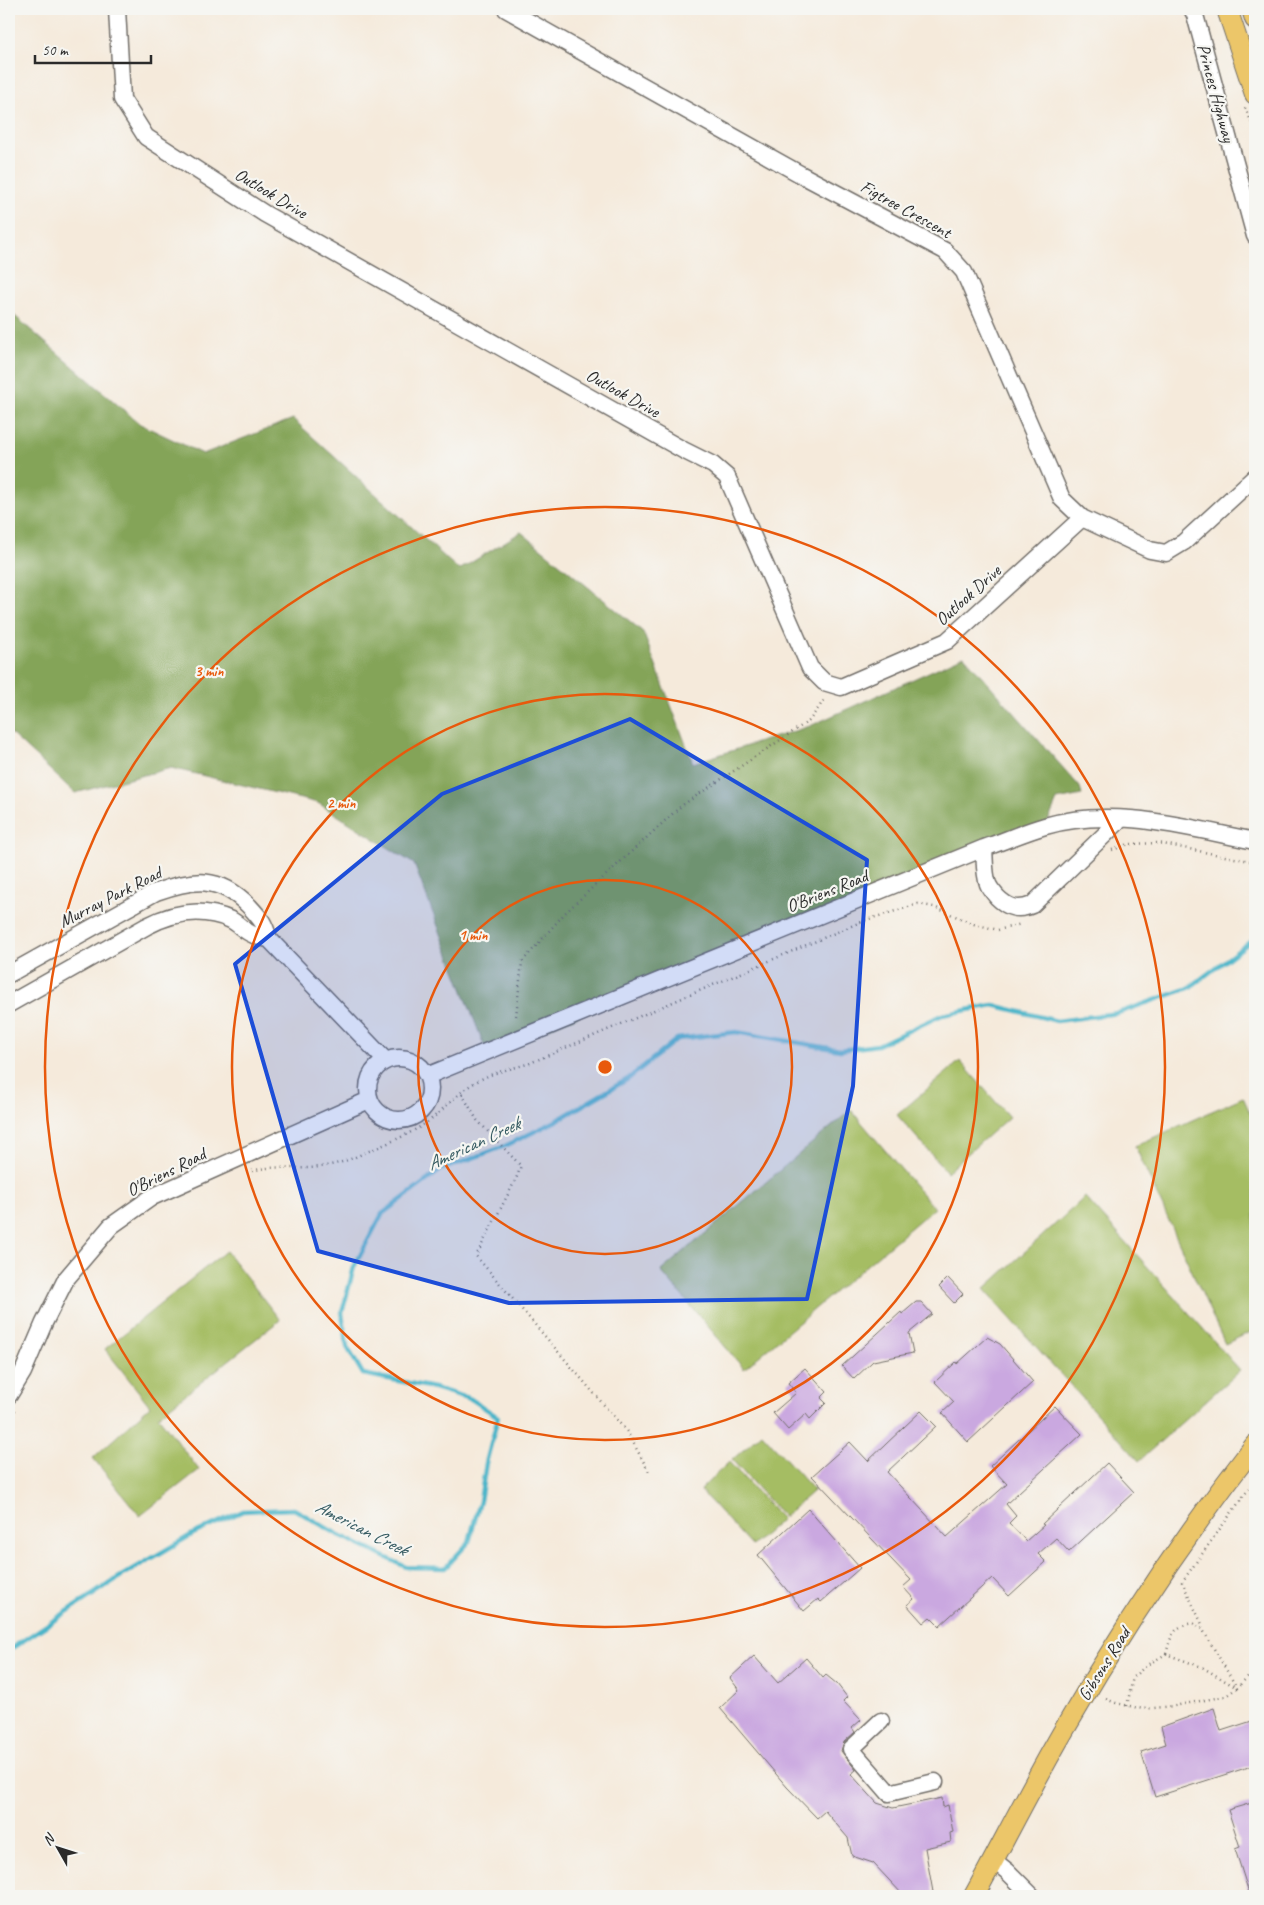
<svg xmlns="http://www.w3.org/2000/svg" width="1264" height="1905" viewBox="0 0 1264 1905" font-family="Caveat,sans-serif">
  <rect width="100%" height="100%" fill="#f6f6f2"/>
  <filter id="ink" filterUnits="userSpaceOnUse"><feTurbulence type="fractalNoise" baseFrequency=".02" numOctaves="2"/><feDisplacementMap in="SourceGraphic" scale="10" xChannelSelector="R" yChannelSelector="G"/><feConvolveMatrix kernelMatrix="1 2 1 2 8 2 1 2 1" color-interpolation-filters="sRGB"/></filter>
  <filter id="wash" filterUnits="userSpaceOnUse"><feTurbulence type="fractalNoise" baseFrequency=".0096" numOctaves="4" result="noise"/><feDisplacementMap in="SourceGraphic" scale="20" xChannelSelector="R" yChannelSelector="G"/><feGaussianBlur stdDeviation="1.12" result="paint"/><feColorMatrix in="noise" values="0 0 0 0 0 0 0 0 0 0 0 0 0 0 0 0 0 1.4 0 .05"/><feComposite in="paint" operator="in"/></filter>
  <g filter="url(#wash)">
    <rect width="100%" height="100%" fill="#f5eadb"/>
    <path fill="#a5bd63" stroke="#687447" d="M 960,1061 L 1009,1117 L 947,1172 L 897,1115 Z
      M 1243,1097 L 1255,1124 L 1255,1330 L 1225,1344 L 1135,1146 Z
      M 851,1110 L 934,1208 L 744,1369 L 661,1271 Z
      M 1085,1197 L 1240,1370 L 1139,1461 L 984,1289 Z
      M 226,1251 L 280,1320 L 158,1416 L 199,1470 L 140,1516 L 93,1458 L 150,1406 L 105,1349 Z
      M 762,1433 L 814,1490 L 784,1517 L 732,1460 Z
      M 729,1462 L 782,1519 L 752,1546 L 700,1490 Z"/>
    <path fill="#84a459" stroke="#586842" d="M 9,311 L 140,424 L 203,454 L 293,419 L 459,570 L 521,532 L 643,632 L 693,763 L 810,726 L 964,656 L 1080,787 L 1082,795 L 1057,800 L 1046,826 L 487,1053 L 414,864 L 318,803 L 171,768 L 75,793 L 9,732 Z"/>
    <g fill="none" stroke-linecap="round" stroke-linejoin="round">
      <path stroke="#4bb5c9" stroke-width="4.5" d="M 9,1650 L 118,1578 L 193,1534 L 243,1511 L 294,1509 L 337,1534 L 406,1567 L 445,1568 L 469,1542 L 480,1501 L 486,1463 L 498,1417 L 471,1399 L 434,1388 L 363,1374 L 347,1347 L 342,1313 L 354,1267 L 382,1214 L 441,1170 L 505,1146 L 554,1122 L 628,1079 L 677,1039 L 736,1032 L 840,1050 L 878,1045 L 942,1015 L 993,1005 L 1057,1021 L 1118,1013 L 1189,988 L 1255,938"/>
    </g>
    <g id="blocks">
      <path fill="#caa8e0" d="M 948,1278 L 963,1294 L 954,1303 L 939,1287 Z
        M 916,1302 L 921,1302 L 932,1314 L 909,1333 L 913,1353 L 873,1361 L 854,1379 L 842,1366 L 901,1312 L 902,1314 Z
        M 987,1337 L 1000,1344 L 1033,1382 L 968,1442 L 942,1413 L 954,1402 L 935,1382 L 956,1362 L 957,1364 Z
        M 805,1368 L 827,1392 L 821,1398 L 826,1403 L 810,1419 L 806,1414 L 788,1430 L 773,1413 L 796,1393 L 788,1383 Z
        M 1055,1406 L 1082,1434 L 1006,1504 L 1016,1516 L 1009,1523 L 1026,1541 L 1044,1525 L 1042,1524 L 1107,1463 L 1134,1492 L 1069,1552 L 1056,1538 L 1038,1554 L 1046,1562 L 1009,1596 L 992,1578 L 939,1626 L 930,1617 L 923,1623 L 907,1605 L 914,1599 L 903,1587 L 911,1580 L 812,1476 L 850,1442 L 868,1461 L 921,1411 L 936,1426 L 887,1472 L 947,1537 L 1007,1484 L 990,1466 Z
        M 808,1509 L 860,1568 L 821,1602 L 818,1599 L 804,1611 L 758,1555 Z
        M 754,1656 L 778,1683 L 806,1658 L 823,1678 L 826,1675 L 837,1684 L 847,1697 L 843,1701 L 861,1720 L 852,1728 L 855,1732 L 844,1742 L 841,1751 L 856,1770 L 851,1774 L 877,1803 L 893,1808 L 942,1798 L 943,1807 L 948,1805 L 953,1832 L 950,1833 L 951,1842 L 925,1848 L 933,1892 L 913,1896 L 904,1896 L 873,1863 L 852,1856 L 848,1838 L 825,1811 L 817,1818 L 787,1787 L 720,1708 L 739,1690 L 730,1678 Z
        M 1214,1708 L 1221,1731 L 1255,1720 L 1255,1765 L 1155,1797 L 1141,1752 L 1166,1744 L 1161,1727 Z
        M 1255,1802 L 1255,1896 L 1250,1896 L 1235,1849 L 1240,1847 L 1228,1810 Z"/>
    </g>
  </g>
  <g filter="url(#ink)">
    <use href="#blocks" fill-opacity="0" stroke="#726e69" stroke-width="1"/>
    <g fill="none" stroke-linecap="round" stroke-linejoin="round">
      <defs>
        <path id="minor" d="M 117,9 L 122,99 L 146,137 L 265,214 L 683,450 L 713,465 L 727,477 L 810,668 L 824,682 L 841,687 L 947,641 L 1082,518
          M 506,9 L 800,174 L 945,251 L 964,272 L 1062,499 L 1082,518 L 1150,550 L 1166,553 L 1184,542 L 1255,477
          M 1192,9 L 1195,15 L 1255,236
          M 984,848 C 985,860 984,873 988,884 C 990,889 994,893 997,897 C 1008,908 1018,911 1032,905 L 1121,819
          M 9,974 L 156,892 C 193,879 219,875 249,906 C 261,919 264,922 269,939 L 386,1061
          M 9,1004 L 147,926 C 174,912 202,907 231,920 C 239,924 245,932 254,935 C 258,937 264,938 269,939
          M368 1089a31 31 0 1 1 62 0a31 31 0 1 1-62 0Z
          M 427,1076 L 984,848 C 1004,841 1024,832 1045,826 C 1113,806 1188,828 1255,841
          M 9,1395 L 23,1372 L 44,1323 L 66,1279 L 111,1226 L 152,1197 L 369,1100
          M 881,1721 L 851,1749 L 889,1793 L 935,1782
          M 993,1860 L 1007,1871 L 1032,1896"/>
        <path id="major" d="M 1227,9 L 1255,94
          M 1252,9 L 1255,19
          M 974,1896 C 1004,1841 1032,1785 1064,1730 C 1121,1631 1185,1535 1255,1445"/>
      </defs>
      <use href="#minor" stroke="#726e69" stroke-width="19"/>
      <use href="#major" stroke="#726e69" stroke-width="22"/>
      <path stroke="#726e69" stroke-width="2.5" stroke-dasharray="1 4" stroke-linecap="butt" d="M 1245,108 L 1255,129
        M 1112,850 L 1129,844 L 1158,843 L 1255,862
        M 516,1016 L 522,962 L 565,913 L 681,806 L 809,721 L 825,699
        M 462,1094 L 477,1120 L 521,1166 L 516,1179 L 476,1256 L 628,1433 L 649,1472
        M 252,1171 C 270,1166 279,1168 297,1168 C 316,1169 336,1165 353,1158 C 377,1147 404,1138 426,1123 C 442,1112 459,1091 476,1082 C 492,1072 512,1069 530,1063 L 863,921 L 918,904 L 934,907 L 974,924 L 998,930 L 1021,924
        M 9,1419 L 16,1409
        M 1255,1480 L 1182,1582 L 1202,1624 L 1203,1630 L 1237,1688 L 1255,1669
        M 1106,1699 L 1116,1703 L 1143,1709 L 1174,1706 L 1226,1696 L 1237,1688 L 1202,1667 L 1166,1654
        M 1127,1706 L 1133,1677 L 1147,1665 L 1166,1654 C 1171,1636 1173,1626 1193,1623 L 1202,1629"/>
      <use href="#minor" stroke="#fff" stroke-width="16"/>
      <use href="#major" stroke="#ecc669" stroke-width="20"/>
    </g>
  </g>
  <path fill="#1d4ed8" fill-opacity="0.2" stroke="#1d4ed8" stroke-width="4" stroke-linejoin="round" d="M 630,719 L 867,860 L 853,1086 L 807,1299 L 509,1303 L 318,1251 L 235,964 L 442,794 Z"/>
  <g fill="none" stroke="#e8590c" stroke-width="2.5">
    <circle cx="605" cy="1067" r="187"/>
    <circle cx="605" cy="1067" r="373"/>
    <circle cx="605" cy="1067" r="560"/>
  </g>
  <g text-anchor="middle" stroke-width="4.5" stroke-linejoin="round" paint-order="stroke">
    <g font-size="18" fill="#2b2b2b" stroke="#f6f6f2">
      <text transform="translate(1216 93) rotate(75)" y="6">Princes Highway</text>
      <text transform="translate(271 193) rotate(31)" y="6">Outlook Drive</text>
      <text transform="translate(906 209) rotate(29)" y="6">Figtree Crescent</text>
      <text transform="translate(623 393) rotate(29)" y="6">Outlook Drive</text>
      <text transform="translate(968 595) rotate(-42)" y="6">Outlook Drive</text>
      <text transform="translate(827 891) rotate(-22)" y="6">O'Briens Road</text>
      <text transform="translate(110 897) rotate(-27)" y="6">Murray Park Road</text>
      <text transform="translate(166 1172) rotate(-27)" y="6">O'Briens Road</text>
      <text transform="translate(1104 1664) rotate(-58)" y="6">Gibsons Road</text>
    </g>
    <g font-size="19" font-style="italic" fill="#365b62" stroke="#f6f6f2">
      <text transform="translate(473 1143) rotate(-25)" y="7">American Creek</text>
      <text transform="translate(362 1527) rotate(27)" y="7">American Creek</text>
    </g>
  </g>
  <circle cx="605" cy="1067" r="8" fill="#e8590c" stroke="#f6f6f2" stroke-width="2.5"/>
  <g font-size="15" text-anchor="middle" font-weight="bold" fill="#e8590c" stroke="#f6f6f2" stroke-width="4.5" stroke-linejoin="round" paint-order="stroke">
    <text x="209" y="676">3 min</text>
    <text x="341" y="808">2 min</text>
    <text x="473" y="940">1 min</text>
  </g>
  <rect width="1264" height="1905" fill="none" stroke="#f6f6f2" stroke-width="30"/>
  <g transform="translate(58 1848) rotate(309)" stroke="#f6f6f2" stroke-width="4" paint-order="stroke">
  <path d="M0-4L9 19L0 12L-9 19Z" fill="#2b2b2b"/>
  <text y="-8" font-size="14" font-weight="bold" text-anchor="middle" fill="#2b2b2b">N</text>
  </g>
  <path d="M35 55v8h116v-8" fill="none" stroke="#2b2b2b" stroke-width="2.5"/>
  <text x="42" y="55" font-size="15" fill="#2b2b2b" stroke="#f6f6f2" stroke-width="4" paint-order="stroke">50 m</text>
</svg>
